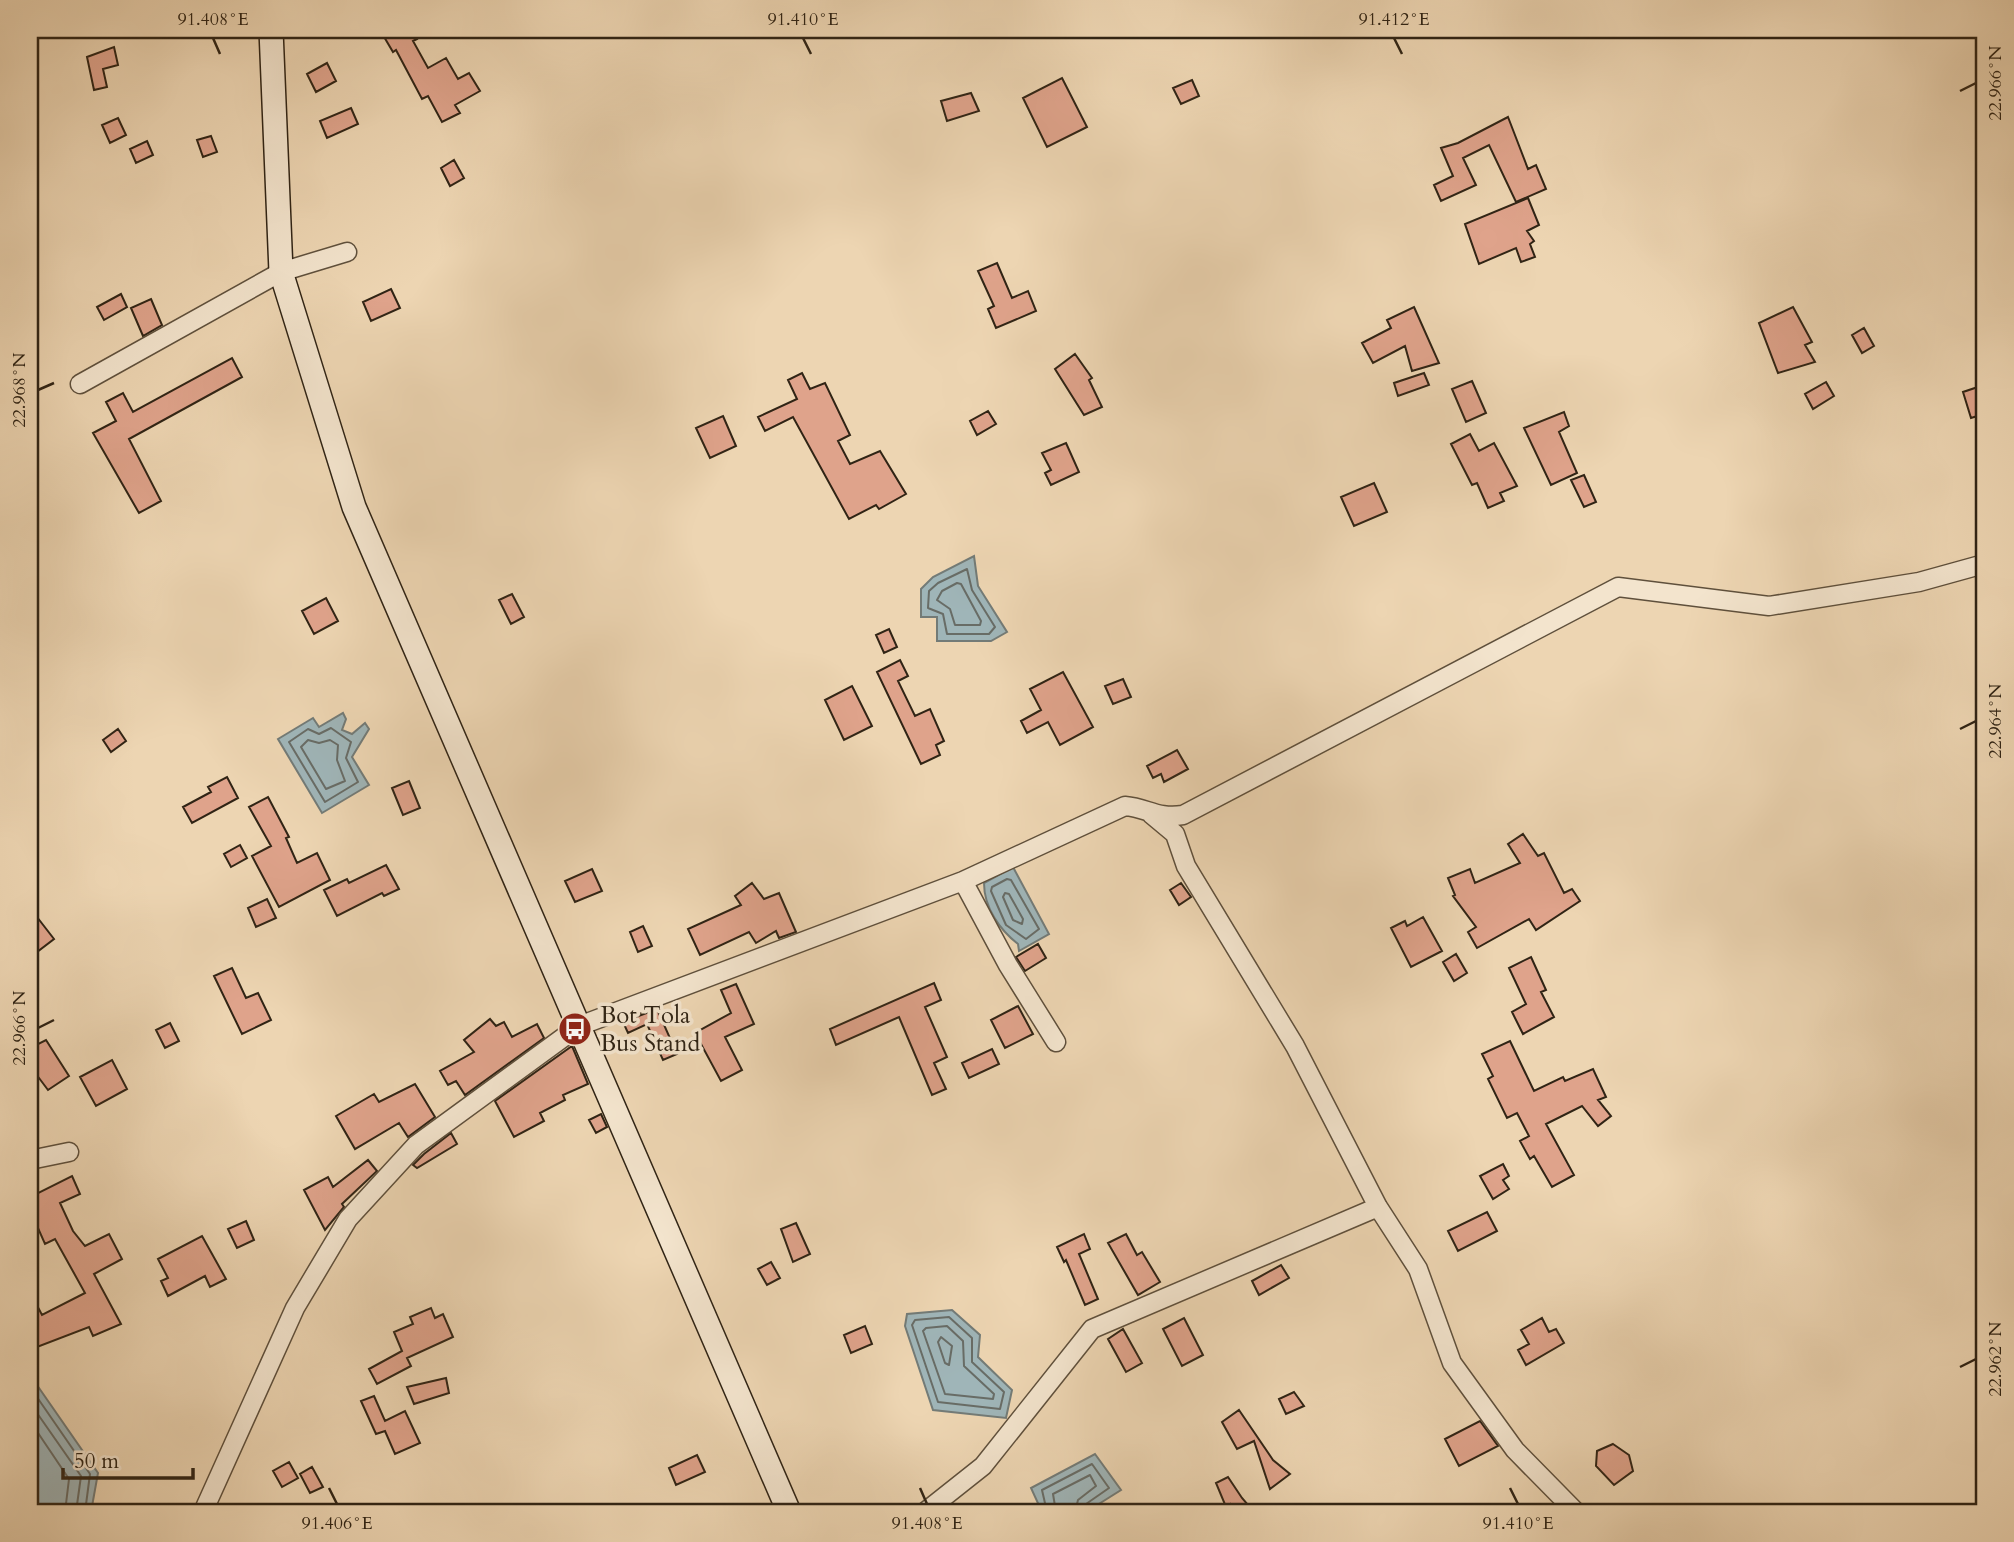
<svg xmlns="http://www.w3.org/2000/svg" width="2014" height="1542" viewBox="0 0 2014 1542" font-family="Cardo,serif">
  <rect width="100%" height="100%" fill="#edd5b2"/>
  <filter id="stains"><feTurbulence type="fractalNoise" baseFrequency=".00286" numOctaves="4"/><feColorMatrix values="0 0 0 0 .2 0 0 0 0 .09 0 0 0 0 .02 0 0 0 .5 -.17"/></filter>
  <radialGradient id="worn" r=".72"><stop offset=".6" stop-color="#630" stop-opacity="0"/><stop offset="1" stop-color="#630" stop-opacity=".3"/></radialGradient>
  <path fill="#9fb5b8" stroke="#737b77" stroke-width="2" d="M 974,556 L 978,586 L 1007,632 L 991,641 L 937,641 L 937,617 L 921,617 L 921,589 L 933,577 Z
    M 343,713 L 346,719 L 342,730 L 352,734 L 365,723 L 369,729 L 352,757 L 369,785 L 322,813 L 278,739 L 313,718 L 319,727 Z
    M 1013,867 L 1049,934 L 1019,951 L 1018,944 C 1000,930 984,908 984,883 Z
    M 952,1310 L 980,1335 L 978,1357 L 1012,1390 L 1006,1418 L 933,1410 L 905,1326 L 907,1314 Z
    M 30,1375 L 98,1473 L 91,1512 L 30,1512 Z
    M 1095,1454 L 1121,1490 L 1086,1512 L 1042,1512 L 1031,1488 Z"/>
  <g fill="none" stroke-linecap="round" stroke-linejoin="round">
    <path stroke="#686c66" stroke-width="2" d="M 967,569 L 972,590 L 995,627 L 989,634 L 947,634 L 943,614 L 928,608 L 929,591 L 938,583 Z
      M 957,583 L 961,584 L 981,621 L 980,625 L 955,625 L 950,609 L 937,600 L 942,591 Z
      M 331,728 L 351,742 L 346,758 L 358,782 L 325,802 L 289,742 L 308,729 L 319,734 Z
      M 308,740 L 319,743 L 330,740 L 338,745 L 337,760 L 345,781 L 326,789 L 301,747 Z
      M 1007,879 L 1011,880 L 1039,929 L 1026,939 L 1006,925 L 991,891 L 992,887 Z
      M 1005,893 L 1009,894 L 1023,919 L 1022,924 L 1013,920 L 1003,897 Z
      M 949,1317 L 972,1338 L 972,1362 L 1004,1392 L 1000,1409 L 938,1402 L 912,1325 L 915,1320 Z
      M 947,1326 L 963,1341 L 964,1366 L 994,1394 L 993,1399 L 945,1394 L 923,1331 L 926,1328 Z
      M 941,1337 L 952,1346 L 949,1365 L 945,1363 L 938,1342 Z
      M 30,1387 L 90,1474 L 85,1512
      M 30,1403 L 81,1476 L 76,1512
      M 30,1421 L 69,1479 L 65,1512
      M 1047,1512 L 1042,1490 L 1092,1464 L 1109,1488 L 1086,1504 L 1084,1512
      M 1056,1512 L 1053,1494 L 1090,1475 L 1096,1486 L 1078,1500 L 1075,1512"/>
  </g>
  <path fill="#dfa38b" stroke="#302415" stroke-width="2" d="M 380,30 L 412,30 L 417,39 L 413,41 L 428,68 L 446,58 L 458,79 L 469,73 L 480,91 L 455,105 L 460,113 L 442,122 L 428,96 L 422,99 L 396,50 L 393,52 Z
    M 114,47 L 118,65 L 103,69 L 107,87 L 94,90 L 87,57 Z
    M 327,63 L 336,81 L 316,92 L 307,74 Z
    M 1062,78 L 1087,127 L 1047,147 L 1023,98 Z
    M 1192,80 L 1199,96 L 1181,104 L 1173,88 Z
    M 971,93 L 979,111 L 947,121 L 941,101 Z
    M 351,108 L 358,124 L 327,138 L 320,121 Z
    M 1508,117 L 1528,169 L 1536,165 L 1546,189 L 1516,202 L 1489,145 L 1463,158 L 1476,185 L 1441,201 L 1434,185 L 1453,176 L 1441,148 L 1458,143 Z
    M 118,118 L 126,135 L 110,143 L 102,125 Z
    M 211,136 L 217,152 L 203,157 L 197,140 Z
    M 147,141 L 153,155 L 136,163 L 130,149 Z
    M 454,160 L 464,178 L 450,186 L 441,168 Z
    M 1528,198 L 1539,225 L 1527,231 L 1534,241 L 1530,244 L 1535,257 L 1521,262 L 1516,248 L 1479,264 L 1465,224 Z
    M 997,263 L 1012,298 L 1028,291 L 1036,311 L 996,328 L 988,309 L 994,306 L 978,271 Z
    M 391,289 L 400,308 L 371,321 L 363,302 Z
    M 121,294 L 127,307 L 104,320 L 97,307 Z
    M 151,299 L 162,325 L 143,336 L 131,308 Z
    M 1414,307 L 1439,363 L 1412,371 L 1405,346 L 1373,363 L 1362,343 L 1391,328 L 1387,320 Z
    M 1793,307 L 1812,342 L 1805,345 L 1815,362 L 1778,373 L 1759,323 Z
    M 1864,328 L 1874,346 L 1862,353 L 1852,335 Z
    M 1075,354 L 1092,378 L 1089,380 L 1102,407 L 1084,415 L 1055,369 Z
    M 232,358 L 242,377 L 129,439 L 161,501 L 139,513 L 93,433 L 116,421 L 106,402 L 123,393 L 133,412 Z
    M 802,373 L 810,389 L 825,383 L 850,435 L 838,441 L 850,464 L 880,451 L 906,494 L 879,509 L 876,505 L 849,519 L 793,417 L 765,431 L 758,417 L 797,399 L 788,380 Z
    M 1424,373 L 1429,385 L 1398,396 L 1394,383 Z
    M 1472,381 L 1486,413 L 1466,422 L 1452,389 Z
    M 1826,382 L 1834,396 L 1813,409 L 1805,394 Z
    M 1984,385 L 1984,414 L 1971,418 L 1963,392 Z
    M 988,411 L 996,424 L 977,435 L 970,421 Z
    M 1564,412 L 1569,426 L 1559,432 L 1577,473 L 1551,485 L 1524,428 Z
    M 723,416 L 736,446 L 710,458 L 696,428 Z
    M 1470,434 L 1479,451 L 1494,443 L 1517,486 L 1500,493 L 1504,501 L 1488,508 L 1477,483 L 1472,485 L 1451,444 Z
    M 1066,443 L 1079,472 L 1051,485 L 1045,473 L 1051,470 L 1042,453 Z
    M 1584,475 L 1596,502 L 1584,507 L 1571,480 Z
    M 1374,483 L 1387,512 L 1354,526 L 1341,497 Z
    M 512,594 L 524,617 L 511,624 L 499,600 Z
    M 326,598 L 338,621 L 314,634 L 302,611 Z
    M 889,629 L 897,647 L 884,653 L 876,635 Z
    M 900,660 L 908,676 L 898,681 L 915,716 L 930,709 L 944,741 L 936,745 L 940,755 L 921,764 L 877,672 Z
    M 1063,672 L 1093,727 L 1060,745 L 1048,722 L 1027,733 L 1021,721 L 1041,710 L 1030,689 Z
    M 1123,679 L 1131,697 L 1113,704 L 1105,686 Z
    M 852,686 L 872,726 L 844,740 L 825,700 Z
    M 118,729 L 126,741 L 111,752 L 103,740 Z
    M 1177,750 L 1188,769 L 1164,782 L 1161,774 L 1153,778 L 1147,766 Z
    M 227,777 L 238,798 L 192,823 L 183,807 L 211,792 L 208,787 Z
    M 409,781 L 420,808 L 403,815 L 392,788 Z
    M 268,797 L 289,837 L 286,838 L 297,863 L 317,853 L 330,880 L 279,907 L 252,856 L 271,846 L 249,807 Z
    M 1523,834 L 1538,856 L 1544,853 L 1564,893 L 1572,889 L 1580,901 L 1536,930 L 1529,919 L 1477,948 L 1468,932 L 1476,927 L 1453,896 L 1455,895 L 1448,878 L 1470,869 L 1475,883 L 1520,863 L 1508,844 Z
    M 240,845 L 247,858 L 231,867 L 224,854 Z
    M 386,865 L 399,889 L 384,896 L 382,893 L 337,916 L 324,890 L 347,879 L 349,883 Z
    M 592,869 L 602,891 L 575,902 L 565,881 Z
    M 752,883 L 764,899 L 779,893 L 796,932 L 779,938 L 776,931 L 756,943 L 749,932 L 700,955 L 688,929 L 741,905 L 735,896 Z
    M 1181,883 L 1191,897 L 1179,905 L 1170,890 Z
    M 267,899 L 276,918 L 256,927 L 248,908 Z
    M 30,908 L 54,939 L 37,952 L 30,942 Z
    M 1423,917 L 1442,951 L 1411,967 L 1391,928 L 1405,921 L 1407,926 Z
    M 643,926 L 652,946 L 638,952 L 630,932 Z
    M 1038,944 L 1046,958 L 1025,971 L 1016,957 Z
    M 1456,954 L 1467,973 L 1454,981 L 1443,962 Z
    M 1531,957 L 1546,990 L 1541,992 L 1554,1017 L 1523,1034 L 1512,1012 L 1526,1004 L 1509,968 Z
    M 232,968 L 246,998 L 258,993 L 271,1020 L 242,1034 L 214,976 Z
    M 934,983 L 941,1000 L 925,1007 L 947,1057 L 934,1063 L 946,1089 L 932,1095 L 899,1017 L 836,1045 L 830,1029 Z
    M 736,984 L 754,1024 L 725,1037 L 742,1070 L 721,1081 L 695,1033 L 731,1013 L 721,990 Z
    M 1018,1006 L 1033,1034 L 1005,1048 L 991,1020 Z
    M 657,1009 L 677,1054 L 663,1060 L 647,1024 L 628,1033 L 623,1022 Z
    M 490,1019 L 496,1026 L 504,1022 L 512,1037 L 537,1024 L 544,1038 L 465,1095 L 456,1081 L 448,1085 L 440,1071 L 474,1052 L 464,1040 Z
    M 170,1023 L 179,1041 L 165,1048 L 156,1030 Z
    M 46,1040 L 69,1076 L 48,1090 L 30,1066 L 30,1048 Z
    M 1510,1041 L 1534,1091 L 1563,1077 L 1565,1081 L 1593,1069 L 1606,1097 L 1598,1100 L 1611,1116 L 1598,1126 L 1582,1106 L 1546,1124 L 1574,1175 L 1552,1187 L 1534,1156 L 1530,1159 L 1520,1141 L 1529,1136 L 1517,1113 L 1507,1118 L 1488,1079 L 1493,1076 L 1482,1054 Z
    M 572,1046 L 588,1084 L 563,1095 L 565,1100 L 540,1113 L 544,1121 L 514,1137 L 495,1101 Z
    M 992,1049 L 999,1064 L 969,1078 L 962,1063 Z
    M 112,1060 L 127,1089 L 96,1106 L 80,1077 Z
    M 415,1084 L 435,1117 L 408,1137 L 399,1123 L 355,1149 L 336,1116 L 374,1094 L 379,1102 Z
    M 601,1114 L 607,1127 L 596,1133 L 589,1120 Z
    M 451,1133 L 457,1144 L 417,1168 L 413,1165 L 424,1154 Z
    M 368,1160 L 377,1171 L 342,1204 L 344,1207 L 325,1230 L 304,1190 L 328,1177 L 333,1187 Z
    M 1503,1164 L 1509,1176 L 1503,1180 L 1509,1189 L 1493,1199 L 1480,1176 Z
    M 72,1176 L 80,1194 L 60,1203 L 73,1231 L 85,1246 L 109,1234 L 122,1259 L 94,1274 L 121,1324 L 93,1336 L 89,1327 L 37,1347 L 30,1333 L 30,1292 L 42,1315 L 85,1293 L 55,1239 L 45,1244 L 30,1210 L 30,1197 Z
    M 1487,1212 L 1497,1231 L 1458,1251 L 1448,1231 Z
    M 246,1221 L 254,1240 L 237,1248 L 228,1229 Z
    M 796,1223 L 810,1254 L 793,1262 L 781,1229 Z
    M 1084,1234 L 1090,1249 L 1079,1254 L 1098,1299 L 1085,1305 L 1066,1260 L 1064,1262 L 1057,1247 Z
    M 1126,1234 L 1137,1255 L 1142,1252 L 1160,1282 L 1138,1295 L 1108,1243 Z
    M 202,1236 L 226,1279 L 210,1287 L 205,1276 L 168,1296 L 161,1281 L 168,1278 L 158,1259 Z
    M 771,1262 L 780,1278 L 767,1285 L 758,1269 Z
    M 1281,1265 L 1289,1278 L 1259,1295 L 1252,1281 Z
    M 431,1308 L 435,1318 L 443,1314 L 453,1337 L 407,1358 L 411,1366 L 377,1384 L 369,1369 L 402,1351 L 394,1332 L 413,1324 L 410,1317 Z
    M 1184,1318 L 1203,1355 L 1182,1366 L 1163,1329 Z
    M 1542,1318 L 1549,1332 L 1556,1329 L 1564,1343 L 1526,1365 L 1518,1350 L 1529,1344 L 1521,1330 Z
    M 865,1326 L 872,1344 L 851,1353 L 844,1335 Z
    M 1123,1329 L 1142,1363 L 1126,1372 L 1108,1339 Z
    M 446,1378 L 449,1393 L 414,1404 L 407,1387 Z
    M 1294,1392 L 1304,1406 L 1286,1414 L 1279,1399 Z
    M 374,1396 L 385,1421 L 405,1411 L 420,1443 L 395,1454 L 385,1431 L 376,1434 L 361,1401 Z
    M 1239,1410 L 1273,1460 L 1290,1474 L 1270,1489 L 1254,1441 L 1237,1449 L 1222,1422 Z
    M 1480,1421 L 1498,1446 L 1459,1466 L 1445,1439 Z
    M 1613,1444 L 1629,1455 L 1633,1471 L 1614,1485 L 1596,1466 L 1597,1451 Z
    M 697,1455 L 705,1472 L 676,1485 L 669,1468 Z
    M 289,1462 L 298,1478 L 282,1487 L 273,1471 Z
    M 312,1467 L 323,1487 L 310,1493 L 300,1474 Z
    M 1228,1477 L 1242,1498 L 1254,1512 L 1233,1512 L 1230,1504 L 1226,1507 L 1216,1483 Z"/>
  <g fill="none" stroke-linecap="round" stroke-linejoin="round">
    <defs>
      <path id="street" d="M 80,384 L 281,272 L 347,252
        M 1151,814 L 1175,834 L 1186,866 L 1295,1046 L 1378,1207 L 1418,1269 L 1452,1363 L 1515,1450 L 1576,1512
        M 963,881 L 1008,965 L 1056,1042
        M 30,1160 L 69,1152
        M 203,1512 L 295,1308 L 348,1219 L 416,1145 L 579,1026 L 963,881 L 1125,806 C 1148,808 1157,819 1183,815 L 1618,587 L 1769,606 L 1919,582 L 1984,564
        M 925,1512 L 983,1466 L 1092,1329 L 1378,1207"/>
      <path id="secondary" d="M 271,30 L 281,272 L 354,507 L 789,1512"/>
    </defs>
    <use href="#street" stroke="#5f503c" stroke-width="21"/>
    <use href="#secondary" stroke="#302415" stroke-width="26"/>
    <use href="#street" stroke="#f3e4cd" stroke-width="18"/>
    <use href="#secondary" stroke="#f3e4cd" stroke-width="23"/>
  </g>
  <path fill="none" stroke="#302415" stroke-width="2.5" d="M 213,38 L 220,54M 803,38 L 811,54M 1394,38 L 1402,54M 1960,91 L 1976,83M 38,390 L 54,383M 1960,729 L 1976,721M 38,1028 L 54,1020M 1960,1367 L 1976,1359M 329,1488 L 337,1504M 920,1488 L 927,1504M 1510,1488 L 1518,1504"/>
  <defs>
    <symbol id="bus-disc" viewBox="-11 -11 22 22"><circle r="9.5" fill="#8f2418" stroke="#f3e4cd"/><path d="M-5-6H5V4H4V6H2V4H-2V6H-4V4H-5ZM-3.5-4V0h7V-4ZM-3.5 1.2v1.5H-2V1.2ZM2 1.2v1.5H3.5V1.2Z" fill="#fff"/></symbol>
  </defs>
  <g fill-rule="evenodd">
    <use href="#bus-disc" x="556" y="1010" width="38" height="38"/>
  </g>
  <g text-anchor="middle" stroke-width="7" stroke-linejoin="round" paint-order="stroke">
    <g font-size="24" fill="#302415" stroke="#f3e4cd" text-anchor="start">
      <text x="600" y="1023">Bot Tola<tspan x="600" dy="28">Bus Stand</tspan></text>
    </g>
  </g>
  <rect width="2014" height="1542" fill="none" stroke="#edd5b2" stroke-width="77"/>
  <path d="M63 1468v10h130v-10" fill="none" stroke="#302415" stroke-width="3.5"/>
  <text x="74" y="1468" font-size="21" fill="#302415" stroke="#f3e4cd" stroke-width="5" paint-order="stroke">50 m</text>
  <rect x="38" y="38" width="1938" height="1466" fill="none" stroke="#302415" stroke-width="2.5"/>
  <g font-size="18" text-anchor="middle" fill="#302415">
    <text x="213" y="25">91.408°E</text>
    <text x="803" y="25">91.410°E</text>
    <text x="1394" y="25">91.412°E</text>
    <text transform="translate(1995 83) rotate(-90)" y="6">22.966°N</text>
    <text transform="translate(19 390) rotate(-90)" y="6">22.968°N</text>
    <text transform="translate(1995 721) rotate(-90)" y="6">22.964°N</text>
    <text transform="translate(19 1028) rotate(-90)" y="6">22.966°N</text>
    <text transform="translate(1995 1359) rotate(-90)" y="6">22.962°N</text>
    <text x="337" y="1529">91.406°E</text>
    <text x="927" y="1529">91.408°E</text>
    <text x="1518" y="1529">91.410°E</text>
  </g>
  <rect width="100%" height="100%" filter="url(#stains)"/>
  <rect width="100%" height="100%" fill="url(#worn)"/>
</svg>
